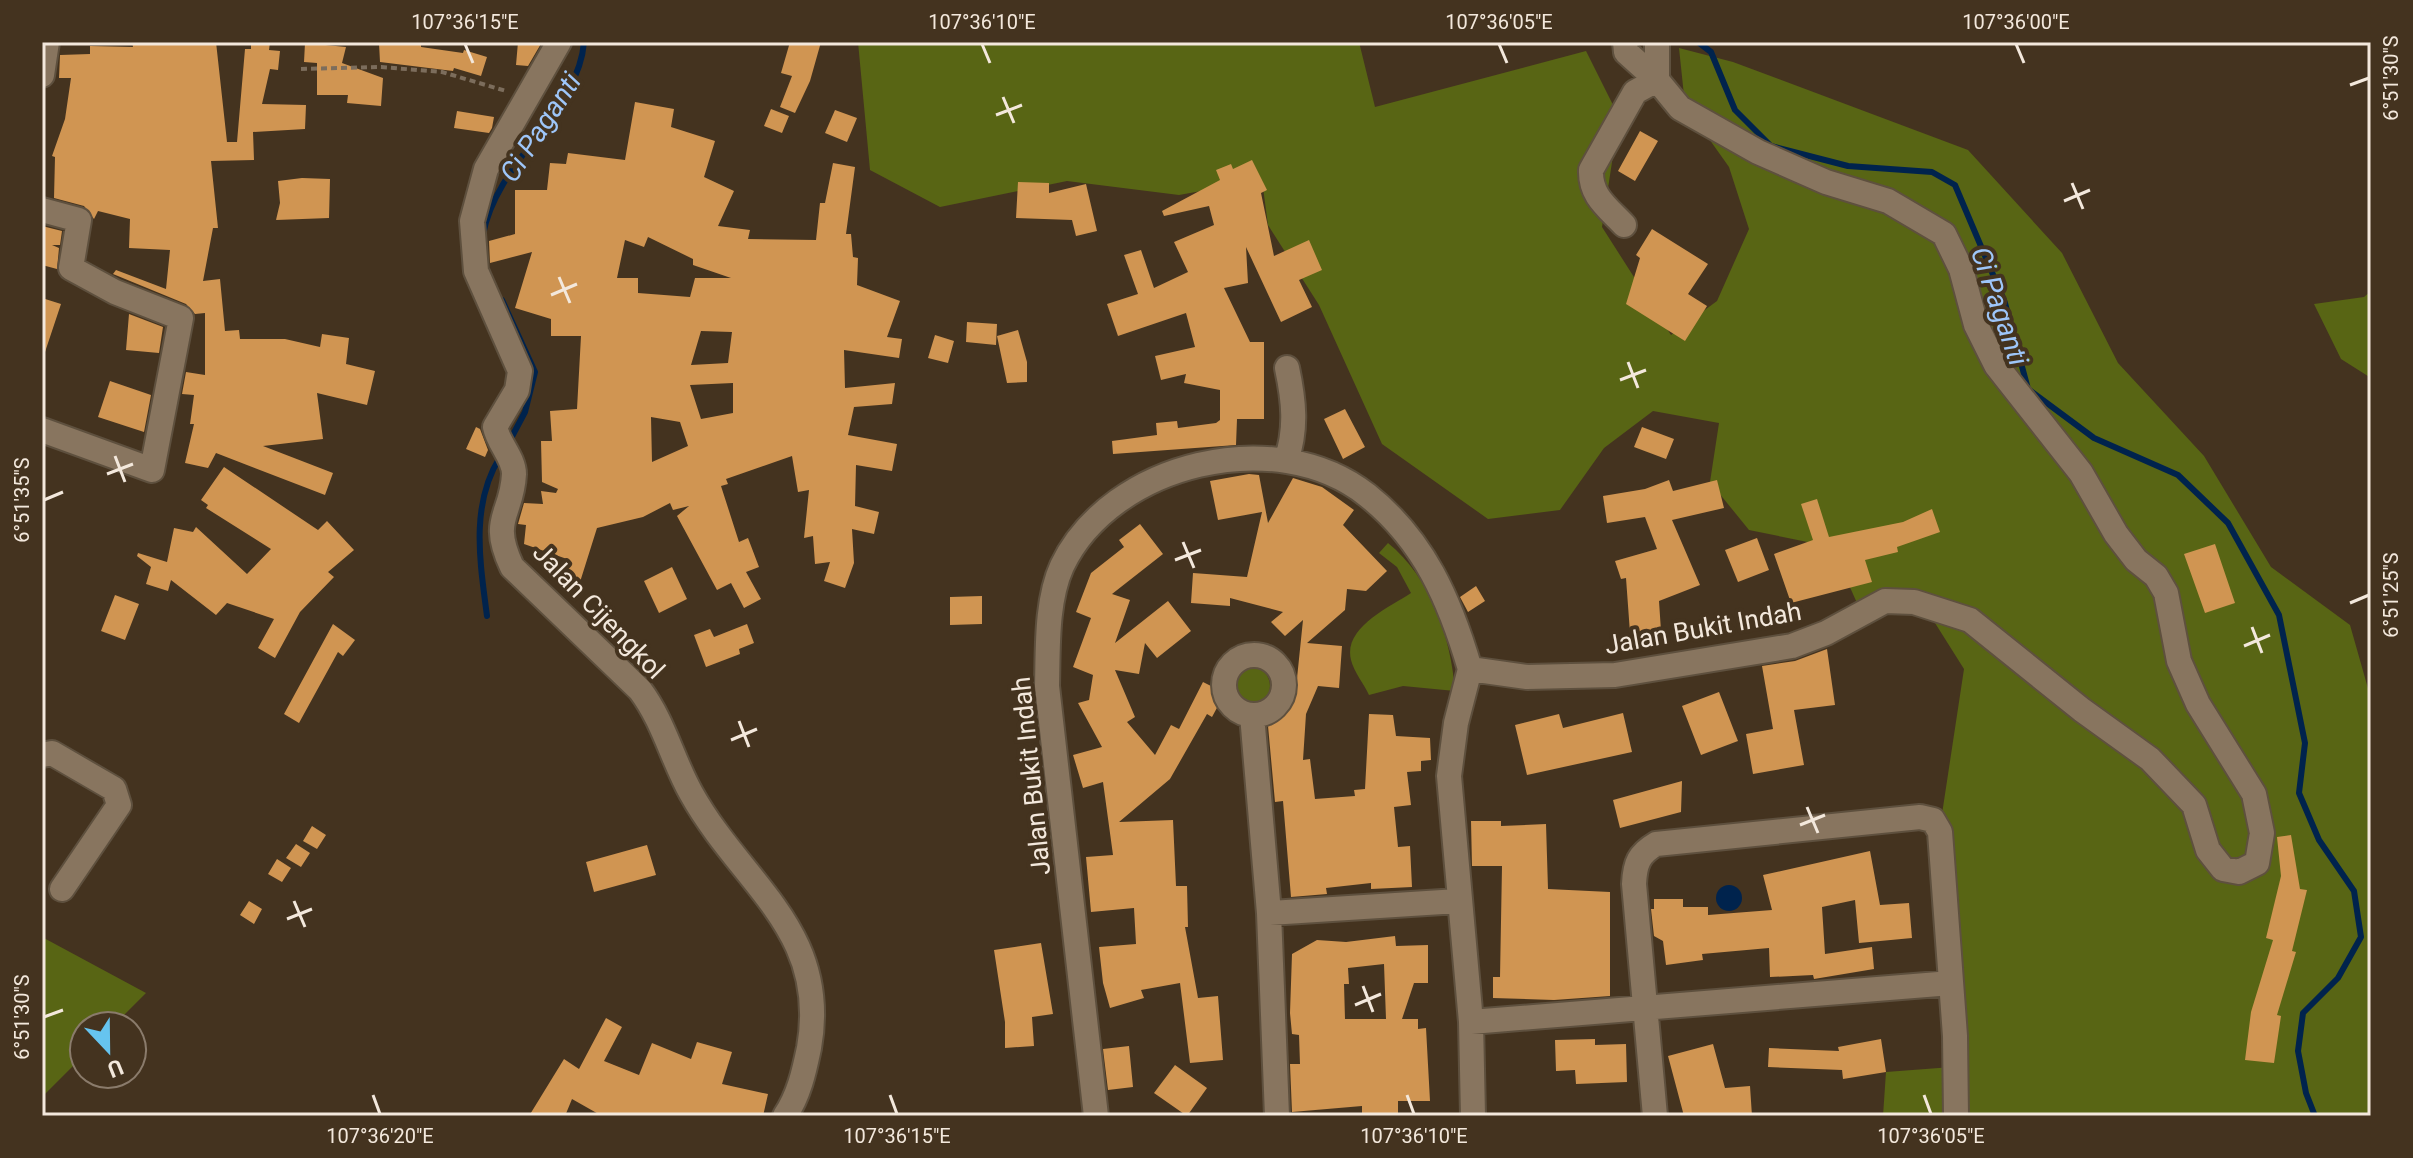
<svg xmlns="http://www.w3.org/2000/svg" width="2413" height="1158" viewBox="0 0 2413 1158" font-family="Roboto,sans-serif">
  <rect width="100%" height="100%" fill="#44331f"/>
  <path fill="#586514" d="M 858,42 L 1359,42 L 1375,107 L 1586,51 L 1619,117 L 1602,227 L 1671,335 L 1717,301 L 1749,229 L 1729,167 L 1685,105 L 1679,48 L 1733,62 L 1968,150 L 2062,253 L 2118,363 L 2204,456 L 2271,567 L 2350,625 L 2371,699 L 2371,1116 L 1883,1116 L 1886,1072 L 1952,1067 L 1942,814 L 1964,669 L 1918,596 L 1857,603 L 1832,547 L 1749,530 L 1710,482 L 1719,423 L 1653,411 L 1604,448 L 1560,510 L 1488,519 L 1382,444 L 1319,305 L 1268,225 L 1262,180 L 1179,195 L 1067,181 L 940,207 L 870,170 Z
    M 2371,291 L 2371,378 L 2341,359 L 2314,304 L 2364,297 Z
    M 1388,543 C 1431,578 1451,637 1455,691 L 1403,686 L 1369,695 C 1364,684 1354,672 1351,660 C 1343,628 1388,608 1411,593 L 1397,567 L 1379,553 Z
    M1230 686a20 20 0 1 1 40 0a20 20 0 1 1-40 0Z
    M 42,937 L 146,993 L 113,1026 L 84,1026 L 84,1055 L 42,1097 Z"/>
  <path fill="#00234d" d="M1716 898a13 13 0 1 1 26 0a13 13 0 1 1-26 0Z"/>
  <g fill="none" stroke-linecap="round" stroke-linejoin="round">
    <path stroke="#00234d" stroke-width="6" d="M 1698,42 L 1711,52 L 1735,110 L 1771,146 L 1848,166 L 1932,172 L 1955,185 L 2005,303 L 2028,389 L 2094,438 L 2178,475 L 2228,523 L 2279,615 L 2305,743 L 2299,793 L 2319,840 L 2354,891 L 2361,937 L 2338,978 L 2303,1013 L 2298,1051 L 2306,1093 L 2315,1116
      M 483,235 C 496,161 579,111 584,42
      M 502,300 L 535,372 L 525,412 L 508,444
      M 487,616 C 480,562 470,505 500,457"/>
  </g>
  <path fill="#d09552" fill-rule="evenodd" d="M 132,42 L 216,42 L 227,142 L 237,142 L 245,49 L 251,49 L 251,42 L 270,42 L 269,50 L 280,51 L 278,70 L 270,69 L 262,104 L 306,105 L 305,129 L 253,132 L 254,160 L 211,161 L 218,228 L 213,228 L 203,281 L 220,279 L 225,331 L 239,330 L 240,339 L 285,339 L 320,347 L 322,334 L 349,338 L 346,364 L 375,371 L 367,405 L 317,393 L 323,439 L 263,446 L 333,473 L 325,495 L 216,453 L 208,468 L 185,463 L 194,424 L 190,424 L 194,395 L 182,394 L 186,372 L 205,375 L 205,313 L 195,314 L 186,304 L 113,274 L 116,270 L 166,289 L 170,250 L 129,248 L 130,219 L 98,211 L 94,219 L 84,206 L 54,198 L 55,157 L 52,156 L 65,119 L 71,78 L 59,78 L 60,55 L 90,54 L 90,46 L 133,47 Z
    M 421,42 L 421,47 L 463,53 L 464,50 L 487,57 L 481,76 L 454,68 L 453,71 L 380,62 L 379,43 Z
    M 518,42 L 542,42 L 528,66 L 516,65 Z
    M 790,42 L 821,42 L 810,81 L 795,113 L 780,107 L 792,76 L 781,73 Z
    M 305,43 L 346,47 L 342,63 L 383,78 L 381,106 L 347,103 L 348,95 L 317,95 L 317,63 L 304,62 Z
    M 635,102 L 674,109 L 671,127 L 715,141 L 704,177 L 734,191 L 718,226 L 750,230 L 748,239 L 816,240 L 820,203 L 825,203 L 833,163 L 855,167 L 846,234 L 851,234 L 853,257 L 858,258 L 857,285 L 900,301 L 887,337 L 902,339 L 899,358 L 844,350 L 845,388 L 895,383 L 892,404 L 854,407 L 848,435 L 897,444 L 892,471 L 856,465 L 855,506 L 879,512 L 874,534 L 852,529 L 854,563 L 845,588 L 824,581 L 830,562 L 815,564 L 813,536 L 804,538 L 809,490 L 798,492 L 792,456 L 726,479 L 728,484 L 721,486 L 739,542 L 748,538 L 759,567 L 746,572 L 761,599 L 744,608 L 731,583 L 717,590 L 677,516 L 689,506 L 673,510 L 670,503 L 643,517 L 597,528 L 580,582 L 561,577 L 567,559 L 524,544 L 526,525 L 518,524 L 524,503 L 543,504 L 541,491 L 556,493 L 558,489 L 542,482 L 541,441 L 552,441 L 550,411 L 577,409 L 581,336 L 551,336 L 551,319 L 515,308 L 532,252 L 490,263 L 489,241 L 515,234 L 515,190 L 547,190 L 550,163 L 566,164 L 568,153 L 625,160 ZM 648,237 L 693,259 L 693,265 L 731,278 L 695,278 L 690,297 L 638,293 L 638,278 L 617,278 L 625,240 L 644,247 ZM 701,331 L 732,332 L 728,363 L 691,365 ZM 733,383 L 733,413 L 701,419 L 690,385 ZM 651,417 L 680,422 L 688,446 L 652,462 Z
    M 771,109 L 789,116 L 782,133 L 764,126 Z
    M 835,110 L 857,118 L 847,142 L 825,133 Z
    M 457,111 L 494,117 L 492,128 L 489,133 L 454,128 Z
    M 1640,131 L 1658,141 L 1635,181 L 1618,171 Z
    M 1252,160 L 1267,190 L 1261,193 L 1274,256 L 1309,240 L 1322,270 L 1299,280 L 1312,307 L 1281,322 L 1246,247 L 1248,283 L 1224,288 L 1250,342 L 1264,342 L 1264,419 L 1237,419 L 1236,445 L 1113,454 L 1112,441 L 1157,435 L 1156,423 L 1177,421 L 1178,428 L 1216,423 L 1220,420 L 1220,390 L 1184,383 L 1186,374 L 1161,380 L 1155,356 L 1195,347 L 1186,313 L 1118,336 L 1107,304 L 1138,294 L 1124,255 L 1141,250 L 1154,288 L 1188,272 L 1174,242 L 1214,225 L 1209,206 L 1164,216 L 1162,211 L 1220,180 L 1216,170 L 1231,164 L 1233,169 Z
    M 302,178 L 330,179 L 329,218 L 276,220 L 280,203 L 278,181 Z
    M 1018,182 L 1049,183 L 1049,193 L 1086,184 L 1097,231 L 1076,236 L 1072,220 L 1016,218 Z
    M 42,226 L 62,231 L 60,245 L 52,245 L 59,248 L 57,269 L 42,265 Z
    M 1652,229 L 1708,264 L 1688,294 L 1707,306 L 1685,341 L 1626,304 L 1640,258 L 1636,255 Z
    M 42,298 L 61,304 L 45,352 L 42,352 Z
    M 129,314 L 163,327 L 159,353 L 126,350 Z
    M 967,322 L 997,324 L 996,345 L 966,342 Z
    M 1018,330 L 1027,362 L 1027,382 L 1007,383 L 997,336 Z
    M 935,335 L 954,341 L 948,363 L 928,358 Z
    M 110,381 L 151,395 L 144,432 L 98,417 Z
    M 1345,409 L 1365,447 L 1343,459 L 1324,419 Z
    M 476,427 L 480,429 L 488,450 L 485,457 L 466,449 Z
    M 1642,427 L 1674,439 L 1666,459 L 1634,447 Z
    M 224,467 L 318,530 L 327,521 L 354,550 L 328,572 L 334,577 L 300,612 L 275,658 L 258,648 L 274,619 L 227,603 L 216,615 L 171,580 L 168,591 L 146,584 L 151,567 L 137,556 L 138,553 L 167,562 L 174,528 L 193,532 L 196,527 L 247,574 L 271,549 L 206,508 L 208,505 L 201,500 Z
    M 1249,474 L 1259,475 L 1268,523 L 1293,478 L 1322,487 L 1354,510 L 1343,525 L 1387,571 L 1366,591 L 1347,589 L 1345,610 L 1307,643 L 1342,646 L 1339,688 L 1318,686 L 1306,714 L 1303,760 L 1310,759 L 1315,799 L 1355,796 L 1354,790 L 1365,789 L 1369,714 L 1393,715 L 1396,736 L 1430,738 L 1431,760 L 1421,761 L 1421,771 L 1407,772 L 1411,805 L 1394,807 L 1398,847 L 1410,846 L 1412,887 L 1371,889 L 1371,883 L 1326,888 L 1327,894 L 1291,897 L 1283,801 L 1275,802 L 1267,715 L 1276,713 L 1288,684 L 1296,688 L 1303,620 L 1285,636 L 1271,622 L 1283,612 L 1230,598 L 1230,606 L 1191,603 L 1193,573 L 1247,577 L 1262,512 L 1218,520 L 1210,481 Z
    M 1669,480 L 1673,491 L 1717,480 L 1724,508 L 1672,520 L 1700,585 L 1659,601 L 1661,631 L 1630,633 L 1626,578 L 1621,579 L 1615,561 L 1657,549 L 1645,517 L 1607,523 L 1603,496 L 1645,489 Z
    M 1817,499 L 1829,537 L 1903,522 L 1932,509 L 1940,532 L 1897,547 L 1898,552 L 1865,560 L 1872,582 L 1791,603 L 1774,554 L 1813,540 L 1801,504 Z
    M 1140,524 L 1163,554 L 1112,594 L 1130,600 L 1115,643 L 1168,601 L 1191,631 L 1157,658 L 1145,643 L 1139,674 L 1115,670 L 1135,717 L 1127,722 L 1155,755 L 1171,725 L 1179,729 L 1203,682 L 1225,693 L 1212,717 L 1207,714 L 1170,779 L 1119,822 L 1173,820 L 1176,886 L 1187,886 L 1188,927 L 1185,927 L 1198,998 L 1218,996 L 1223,1060 L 1190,1063 L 1180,983 L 1141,990 L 1144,998 L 1110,1008 L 1103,983 L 1099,947 L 1136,944 L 1134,908 L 1091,912 L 1086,857 L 1113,855 L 1103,782 L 1083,788 L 1073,755 L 1102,747 L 1078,703 L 1089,700 L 1093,675 L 1073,667 L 1091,618 L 1076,612 L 1091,573 L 1124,547 L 1119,540 Z
    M 1757,538 L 1769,570 L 1738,582 L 1725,550 Z
    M 2215,544 L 2235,603 L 2205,613 L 2184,554 Z
    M 672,567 L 687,599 L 659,613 L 644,581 Z
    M 1476,586 L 1485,601 L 1468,612 L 1460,597 Z
    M 115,595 L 139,604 L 125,640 L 101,631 Z
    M 982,596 L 982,624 L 950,625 L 950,597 Z
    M 333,624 L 355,640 L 343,656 L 338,652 L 299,723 L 284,714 Z
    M 747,624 L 754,643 L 739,649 L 740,654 L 706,667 L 694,635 L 710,629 L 714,637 Z
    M 1827,649 L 1835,705 L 1794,710 L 1804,765 L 1753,774 L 1746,734 L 1773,729 L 1762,666 L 1795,661 Z
    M 1719,692 L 1738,741 L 1701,755 L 1682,706 Z
    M 1623,713 L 1632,752 L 1527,775 L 1515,725 L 1559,714 L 1563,728 Z
    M 1682,781 L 1681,812 L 1620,828 L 1613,800 Z
    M 1471,821 L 1501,821 L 1501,826 L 1546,824 L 1548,889 L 1610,892 L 1610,996 L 1554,1000 L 1493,998 L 1493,977 L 1500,977 L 1502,866 L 1472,866 Z
    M 312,826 L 326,835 L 317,849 L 303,841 Z
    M 2291,835 L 2300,889 L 2307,890 L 2292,951 L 2296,952 L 2277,1015 L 2281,1016 L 2274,1063 L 2245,1060 L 2251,1012 L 2273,940 L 2266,938 L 2281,876 L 2277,837 Z
    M 296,844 L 310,853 L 301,867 L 286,858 Z
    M 647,845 L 656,875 L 594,892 L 586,862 Z
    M 1870,851 L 1880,905 L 1909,903 L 1912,938 L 1859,943 L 1855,900 L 1822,907 L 1825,954 L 1872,947 L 1874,969 L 1814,979 L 1813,975 L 1770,977 L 1769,948 L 1702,954 L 1703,960 L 1666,965 L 1663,941 L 1654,936 L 1651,909 L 1654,909 L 1654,899 L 1683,899 L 1683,907 L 1708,907 L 1708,915 L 1772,910 L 1763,875 Z
    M 277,859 L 291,868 L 282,882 L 268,874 Z
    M 249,901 L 262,909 L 254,924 L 240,915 Z
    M 1395,936 L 1396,946 L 1428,945 L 1428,983 L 1414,983 L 1402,1019 L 1418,1019 L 1418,1029 L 1426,1028 L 1430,1101 L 1398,1101 L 1398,1115 L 1362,1116 L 1362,1106 L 1292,1112 L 1290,1064 L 1300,1064 L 1299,1035 L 1292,1034 L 1290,1013 L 1292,954 L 1317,940 L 1346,942 ZM 1384,964 L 1386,1019 L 1345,1019 L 1344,984 L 1349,984 L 1348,968 Z
    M 1041,943 L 1053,1014 L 1032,1017 L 1034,1046 L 1005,1048 L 1005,1022 L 994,950 Z
    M 606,1018 L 622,1027 L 604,1061 L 639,1075 L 652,1043 L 691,1059 L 697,1042 L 732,1052 L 722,1084 L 768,1094 L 763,1116 L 602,1116 L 572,1099 L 565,1116 L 529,1116 L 564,1059 L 579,1069 Z
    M 1595,1039 L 1595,1045 L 1626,1044 L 1627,1082 L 1576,1084 L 1575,1070 L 1556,1071 L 1555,1040 Z
    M 1881,1039 L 1886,1072 L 1843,1079 L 1842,1070 L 1768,1067 L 1769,1048 L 1839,1051 L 1838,1047 Z
    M 1713,1044 L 1725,1088 L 1750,1086 L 1752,1116 L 1684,1116 L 1668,1056 Z
    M 1129,1046 L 1133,1087 L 1108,1090 L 1103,1049 Z
    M 1175,1065 L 1207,1088 L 1187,1116 L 1154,1093 Z"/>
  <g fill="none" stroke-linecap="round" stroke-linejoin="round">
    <defs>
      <path id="minor" d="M 559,42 L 486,169 L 472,221 L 476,271 L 520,371 L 517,390 L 495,427 C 498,443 514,458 514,474 C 512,516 489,518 512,567 L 640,690 C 664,722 672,759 691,793 C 742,885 830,930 809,1048 C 804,1072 799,1095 785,1116
        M 1657,42 L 1657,80
        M 42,75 L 47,42
        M 42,210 L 79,220 L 71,268 L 115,292 L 181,318 L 152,470 L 42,430
        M 1624,225 C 1607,207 1590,196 1591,170 L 1635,92 L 1657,80
        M 1286,461 C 1297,429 1294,401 1287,368
        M1224 685a30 30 0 1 1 60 0a30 30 0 1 1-60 0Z
        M 1470,669 L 1527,677 L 1615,675 L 1792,646 L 1826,633 L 1885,601 L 1914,602 L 1970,620 L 2082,710 L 2150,759 L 2194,805 L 2208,850 L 2223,869 L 2239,872 L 2257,863 L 2262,833 L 2254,794 L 2198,704 L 2179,661 L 2166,593 L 2156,576 L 2136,560 L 2116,534 L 2081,473 L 1996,365 L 1976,325 L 1961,269 L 1944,234 L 1888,201 L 1826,182 L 1758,152 L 1680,108 L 1657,80 L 1626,52 L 1625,42
        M 1470,669 L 1456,723 L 1449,776 L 1471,1022 L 1473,1116
        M 1252,715 L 1269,913 L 1277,1116
        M 42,755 L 52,753 L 114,789 L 119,805 L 62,889
        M 1269,913 L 1458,901
        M 1471,1022 L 1951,983
        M 1096,1116 L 1047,686 C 1048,649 1046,601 1062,566 C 1111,463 1276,423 1367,495 C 1424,540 1450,601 1470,669
        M 1655,1116 L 1634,884 C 1635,863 1639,854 1656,844 L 1920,817 L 1933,820 L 1940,832 L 1955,1036 L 1956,1116"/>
    </defs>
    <use href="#minor" stroke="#5e503e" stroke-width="28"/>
    <path stroke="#7c6d5c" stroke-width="4" stroke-dasharray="6 4" stroke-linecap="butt" d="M 301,69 L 381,67 L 442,72 L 506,91"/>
    <use href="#minor" stroke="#88755f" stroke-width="24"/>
  </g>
  <path fill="none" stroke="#f3e8dc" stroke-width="3" d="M 465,44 L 473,63M 982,44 L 990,63M 1499,44 L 1507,63M 2016,44 L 2024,63M 2350,85 L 2369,78M 1003,97 L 1014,123M 996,115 L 1022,105M 2072,183 L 2083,209M 2064,201 L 2090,190M 559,277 L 570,303M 551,295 L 577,284M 1628,362 L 1638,388M 1620,380 L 1646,370M 115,456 L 125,482M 107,474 L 133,464M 44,500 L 63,492M 1183,542 L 1194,568M 1175,560 L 1201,550M 2350,603 L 2369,595M 2252,627 L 2262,653M 2244,646 L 2270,635M 739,721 L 749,747M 731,740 L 757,729M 1807,807 L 1818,833M 1800,825 L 1825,815M 294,901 L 305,927M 287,919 L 312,909M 1363,986 L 1373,1012M 1355,1005 L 1381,994M 44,1017 L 63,1010M 373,1095 L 380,1114M 890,1095 L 897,1114M 1407,1095 L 1414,1114M 1924,1095 L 1931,1114"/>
  <g text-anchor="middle" stroke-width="8" stroke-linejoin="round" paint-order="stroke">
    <g font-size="26" fill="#f3e8dc" stroke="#44331f">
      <text transform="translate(599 611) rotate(46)" y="9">Jalan Cijengkol</text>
      <text transform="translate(1703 628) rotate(-10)" y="9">Jalan Bukit Indah</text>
      <text transform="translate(1031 776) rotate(-96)" y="9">Jalan Bukit Indah</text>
    </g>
    <g font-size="28" font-style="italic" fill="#9ec6f9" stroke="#44331f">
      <text transform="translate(540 127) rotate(-57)" y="10">Ci Paganti</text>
      <text transform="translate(2000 306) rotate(71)" y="10">Ci Paganti</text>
    </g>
  </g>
  <rect width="2413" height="1158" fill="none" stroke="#44331f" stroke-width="88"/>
  <g transform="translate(108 1050) rotate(158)"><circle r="38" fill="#44331f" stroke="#8a7b6b" stroke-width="2"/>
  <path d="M0-6L14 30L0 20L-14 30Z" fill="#66c4ef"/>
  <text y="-12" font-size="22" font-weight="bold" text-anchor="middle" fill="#f3e8dc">U</text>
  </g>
  <rect x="44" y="44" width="2325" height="1070" fill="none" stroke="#f3e8dc" stroke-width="3"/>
  <g font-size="20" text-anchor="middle" fill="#f3e8dc">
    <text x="465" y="29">107°36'15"E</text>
    <text x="982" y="29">107°36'10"E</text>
    <text x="1499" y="29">107°36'05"E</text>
    <text x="2016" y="29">107°36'00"E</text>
    <text transform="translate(2391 78) rotate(-90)" y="7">6°51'30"S</text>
    <text transform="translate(22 500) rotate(-90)" y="7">6°51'35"S</text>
    <text transform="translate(2391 595) rotate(-90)" y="7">6°51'25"S</text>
    <text transform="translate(22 1017) rotate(-90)" y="7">6°51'30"S</text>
    <text x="380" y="1143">107°36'20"E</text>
    <text x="897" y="1143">107°36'15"E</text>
    <text x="1414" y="1143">107°36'10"E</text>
    <text x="1931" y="1143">107°36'05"E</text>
  </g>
</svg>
